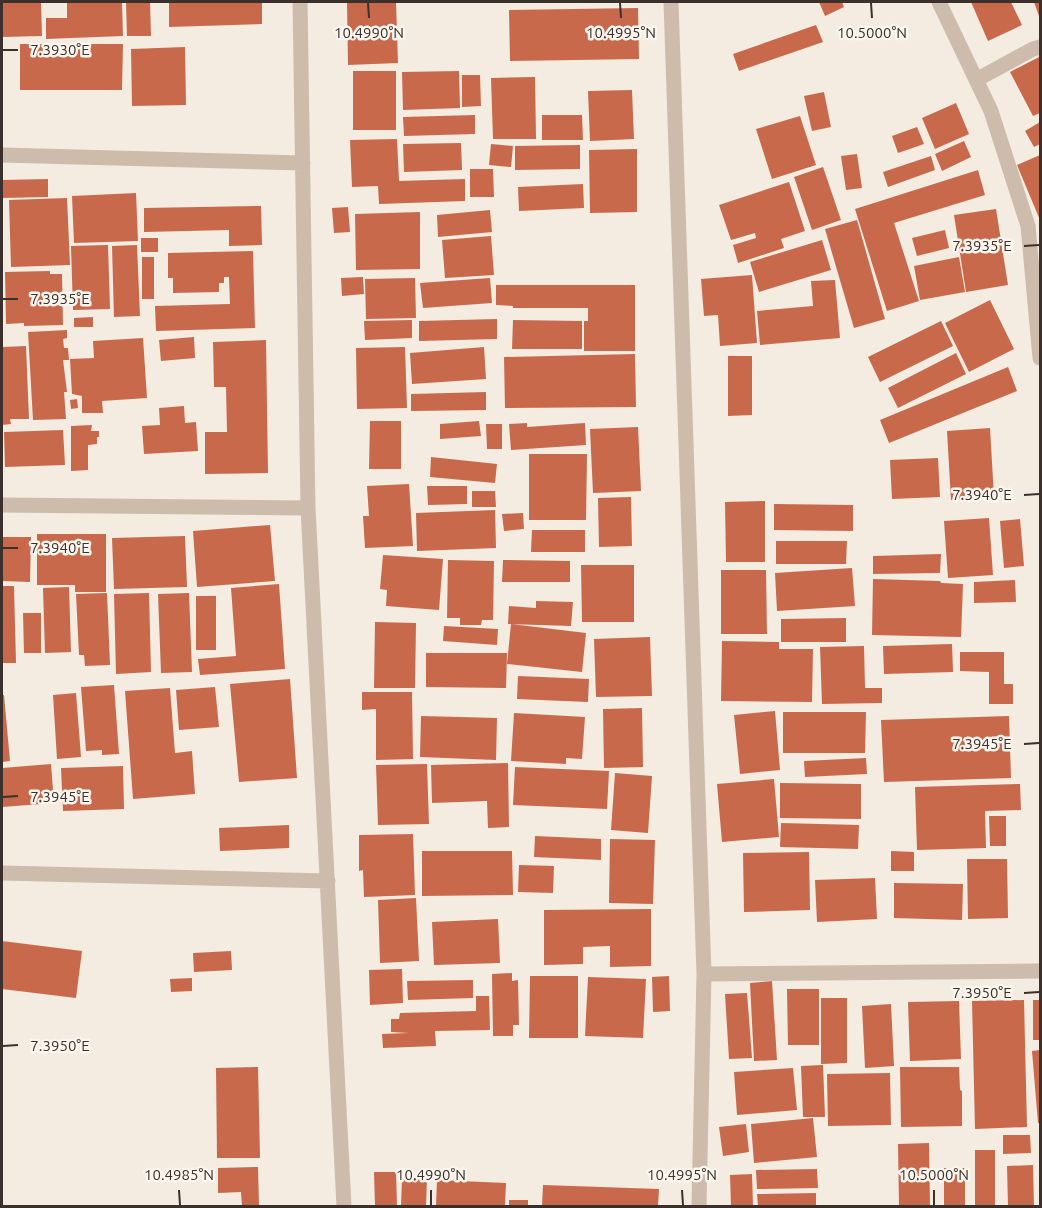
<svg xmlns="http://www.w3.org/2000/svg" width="1042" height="1208" viewBox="0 0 1042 1208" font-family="Ubuntu,sans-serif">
  <rect width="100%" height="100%" fill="#f4ebe1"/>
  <path fill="#c8694b" d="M 2,2 L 41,2 L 42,36 L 2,37 Z
    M 67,2 L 122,2 L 123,36 L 46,39 L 46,18 L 67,18 Z
    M 126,2 L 150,2 L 151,36 L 127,36 Z
    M 169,2 L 262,2 L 262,24 L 169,27 Z
    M 347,2 L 396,2 L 398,63 L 348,65 Z
    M 819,2 L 842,2 L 844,7 L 825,16 Z
    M 971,2 L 1011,2 L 1022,25 L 988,41 Z
    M 1034,2 L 1040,2 L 1040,19 Z
    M 638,8 L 639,59 L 510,61 L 509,10 Z
    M 816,25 L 823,42 L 739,71 L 733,54 Z
    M 20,44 L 123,44 L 122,90 L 20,90 Z
    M 185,47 L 186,105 L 132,106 L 131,49 Z
    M 1039,57 L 1040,61 L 1040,113 L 1033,116 L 1010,72 Z
    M 353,71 L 396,71 L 396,130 L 353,130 Z
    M 459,71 L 460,108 L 403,110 L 402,72 Z
    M 462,75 L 480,75 L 481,106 L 462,107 Z
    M 535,77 L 536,139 L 493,139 L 491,78 Z
    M 632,90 L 634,139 L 590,141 L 588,91 Z
    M 824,92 L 831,127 L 812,131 L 804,96 Z
    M 956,103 L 969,134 L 935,149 L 922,118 Z
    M 475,115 L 475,134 L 404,136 L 403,117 Z
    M 542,115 L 582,115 L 583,140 L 542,140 Z
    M 800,116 L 816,165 L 772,179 L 756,129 Z
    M 1040,122 L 1040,144 L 1034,147 L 1025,131 Z
    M 917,127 L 924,144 L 898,153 L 892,136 Z
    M 397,139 L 399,181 L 465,179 L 465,201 L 379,204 L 378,186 L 352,187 L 350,140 Z
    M 964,141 L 971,157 L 942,171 L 935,154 Z
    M 461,143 L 462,170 L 404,172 L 403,144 Z
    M 491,144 L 513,146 L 511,167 L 489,165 Z
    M 580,145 L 580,169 L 515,170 L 515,146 Z
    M 637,149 L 637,212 L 590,213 L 589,150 Z
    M 857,154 L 862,188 L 846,190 L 841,156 Z
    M 1040,155 L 1040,220 L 1017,165 Z
    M 931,156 L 935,170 L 888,187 L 883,172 Z
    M 823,167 L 841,220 L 812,230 L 794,177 Z
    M 470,169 L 493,169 L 494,197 L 470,197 Z
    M 978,170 L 985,195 L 894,223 L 919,301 L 887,311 L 855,209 Z
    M 48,179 L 48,197 L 2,198 L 2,180 Z
    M 789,182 L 805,231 L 781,239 L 784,248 L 738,263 L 733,245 L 756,238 L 755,233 L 731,240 L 719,205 Z
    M 583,184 L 584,208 L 519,211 L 518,187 Z
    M 136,193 L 138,241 L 74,243 L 72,196 Z
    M 67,198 L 70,265 L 11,267 L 9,200 Z
    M 261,206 L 262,245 L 229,246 L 229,230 L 144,232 L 144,208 Z
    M 348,207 L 350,232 L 334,233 L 332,208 Z
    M 996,209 L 1008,285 L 966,292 L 954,215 Z
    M 490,210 L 492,232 L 438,237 L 437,215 Z
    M 420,212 L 420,269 L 356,270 L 355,214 Z
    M 857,220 L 885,319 L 854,328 L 825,229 Z
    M 945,230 L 949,248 L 917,256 L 912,238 Z
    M 491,236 L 494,275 L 445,278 L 442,240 Z
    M 141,238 L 158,238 L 158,252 L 141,252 Z
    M 822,240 L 831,270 L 759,292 L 750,262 Z
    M 108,245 L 110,309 L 73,310 L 71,246 Z
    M 137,245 L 140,316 L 114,317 L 112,246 Z
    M 253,251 L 255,328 L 156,331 L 155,306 L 230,304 L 229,277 L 224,277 L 224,283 L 219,283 L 219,292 L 173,293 L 173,278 L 168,278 L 168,253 Z
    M 142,257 L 154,257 L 154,299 L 142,299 Z
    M 959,257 L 965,292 L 920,300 L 914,266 Z
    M 50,271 L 50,274 L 62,274 L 63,325 L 24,326 L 24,323 L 6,324 L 5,272 Z
    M 752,275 L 757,343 L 720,346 L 718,315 L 704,316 L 701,279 Z
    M 363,277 L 364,294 L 342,296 L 341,278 Z
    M 415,278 L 416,318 L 366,319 L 365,279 Z
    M 490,278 L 492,303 L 423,308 L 420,283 Z
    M 835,280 L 840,338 L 760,345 L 757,311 L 813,306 L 811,281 Z
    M 496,285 L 635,285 L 635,351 L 584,351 L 584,321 L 588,321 L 588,308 L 513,308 L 513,306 L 496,305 Z
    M 990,300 L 1014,349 L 969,372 L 945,323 Z
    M 93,317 L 93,327 L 74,327 L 74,318 Z
    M 497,319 L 497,339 L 419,341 L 419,321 Z
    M 412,320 L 412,338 L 365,340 L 364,321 Z
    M 513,320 L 582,321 L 582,349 L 512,349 Z
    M 941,321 L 953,346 L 880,382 L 868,357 Z
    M 67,330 L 67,338 L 63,339 L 64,348 L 68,348 L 69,360 L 63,360 L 67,392 L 64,392 L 66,419 L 33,420 L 28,332 Z
    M 194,337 L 195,358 L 161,361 L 159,340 Z
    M 143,338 L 147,398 L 102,401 L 103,413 L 82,413 L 82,396 L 72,394 L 70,359 L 94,358 L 93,341 Z
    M 266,340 L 268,473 L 205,474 L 205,432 L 227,432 L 226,387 L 214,387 L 213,342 Z
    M 26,346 L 29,419 L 10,419 L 11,424 L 2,425 L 2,347 Z
    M 405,347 L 407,408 L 357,409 L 356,348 Z
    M 484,347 L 486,379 L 412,384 L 410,353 Z
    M 956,353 L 966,374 L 898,408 L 888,388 Z
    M 635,354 L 636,407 L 505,408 L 504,357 Z
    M 728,356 L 752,356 L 752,415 L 728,416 Z
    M 1008,367 L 1017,391 L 889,443 L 880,420 Z
    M 486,392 L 486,410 L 411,411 L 411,394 Z
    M 77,399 L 78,408 L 71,409 L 70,400 Z
    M 184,406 L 185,423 L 196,422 L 198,451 L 144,454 L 142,426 L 160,425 L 159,408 Z
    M 370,421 L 401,421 L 401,469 L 369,469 Z
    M 479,421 L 481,436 L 440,439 L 440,424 Z
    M 527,423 L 527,427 L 585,423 L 586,445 L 511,450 L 509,424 Z
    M 486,424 L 502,424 L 502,449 L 487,449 Z
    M 92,425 L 91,431 L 99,431 L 99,437 L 97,437 L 97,444 L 88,445 L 88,470 L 71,471 L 71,426 Z
    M 638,427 L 641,491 L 593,493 L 590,429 Z
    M 990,428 L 994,497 L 951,500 L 947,431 Z
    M 63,430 L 65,465 L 5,467 L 4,432 Z
    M 529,454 L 587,454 L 586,520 L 529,520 Z
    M 431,457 L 497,464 L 495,483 L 430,477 Z
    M 938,458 L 940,497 L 892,499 L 890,460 Z
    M 409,484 L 413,546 L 365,548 L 363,516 L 369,516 L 367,486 Z
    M 427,486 L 467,486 L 467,504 L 428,505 Z
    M 472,491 L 495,491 L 496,507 L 472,507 Z
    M 631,497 L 632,546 L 599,547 L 598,498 Z
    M 765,501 L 765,562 L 726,562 L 725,502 Z
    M 774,504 L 853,505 L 853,531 L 774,530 Z
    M 495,510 L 496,548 L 417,551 L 416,513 Z
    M 523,513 L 524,529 L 504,531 L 502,514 Z
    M 989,518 L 993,575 L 948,578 L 944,521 Z
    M 1020,519 L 1024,566 L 1004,568 L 1000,521 Z
    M 270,525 L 275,581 L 197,587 L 193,531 Z
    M 532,530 L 585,530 L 585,552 L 531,552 Z
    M 37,534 L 106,534 L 106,592 L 75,592 L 75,585 L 37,585 Z
    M 185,536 L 187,587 L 114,589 L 112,538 Z
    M 2,537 L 31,537 L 30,582 L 2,581 Z
    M 776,541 L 847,541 L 846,564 L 776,564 Z
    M 941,554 L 940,573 L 873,574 L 873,556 Z
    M 383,555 L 443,559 L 439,610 L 386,606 L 387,590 L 380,589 Z
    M 448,560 L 494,561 L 493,620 L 482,620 L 481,625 L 460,625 L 460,618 L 447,618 Z
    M 503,560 L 570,561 L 570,582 L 502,582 Z
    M 581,565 L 634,565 L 634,622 L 582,622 Z
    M 852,568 L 855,606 L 777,611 L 775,573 Z
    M 721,570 L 766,570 L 767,634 L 721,634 Z
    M 873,579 L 940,581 L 941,583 L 963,584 L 961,637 L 872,635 Z
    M 1015,580 L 1016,602 L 974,603 L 974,582 Z
    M 279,584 L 285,669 L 200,675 L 198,659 L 236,656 L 231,588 Z
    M 2,586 L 14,586 L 16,663 L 2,663 Z
    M 69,587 L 71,652 L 45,653 L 43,588 Z
    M 107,593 L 110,665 L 85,666 L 84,655 L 79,655 L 76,594 Z
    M 149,593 L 151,672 L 116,674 L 114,594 Z
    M 189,593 L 192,672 L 161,673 L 158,594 Z
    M 196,596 L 216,596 L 216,650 L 196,650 Z
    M 536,601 L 573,602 L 571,626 L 508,624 L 509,606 L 536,608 Z
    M 23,613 L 41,613 L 41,653 L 24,653 Z
    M 846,618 L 846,642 L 781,642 L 781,619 Z
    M 375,622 L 416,623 L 415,688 L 374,688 Z
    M 511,624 L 586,633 L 582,672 L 507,664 Z
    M 444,626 L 498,629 L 497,645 L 443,641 Z
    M 650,637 L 652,696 L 596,697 L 594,639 Z
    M 722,641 L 779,642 L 779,649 L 813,649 L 812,702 L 721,701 Z
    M 952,644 L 953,672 L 884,674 L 883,646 Z
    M 864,646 L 865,688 L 882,688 L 882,703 L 822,704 L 820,647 Z
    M 960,652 L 1004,652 L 1004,684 L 1013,684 L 1013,704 L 989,704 L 989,672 L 960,671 Z
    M 426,653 L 507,653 L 506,688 L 426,687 Z
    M 518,676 L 589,679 L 588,702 L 517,699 Z
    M 290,679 L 297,778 L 239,782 L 230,684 Z
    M 114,685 L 119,754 L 102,755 L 102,750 L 86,751 L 81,687 Z
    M 215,687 L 219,727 L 179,730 L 176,690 Z
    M 170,688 L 175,753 L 192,751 L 195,794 L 133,799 L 125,691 Z
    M 362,692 L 412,692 L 413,759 L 376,760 L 376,709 L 362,710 Z
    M 76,693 L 81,757 L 57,759 L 53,695 Z
    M 2,695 L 4,695 L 10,761 L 2,762 Z
    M 642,708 L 643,767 L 604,768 L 603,709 Z
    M 775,711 L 780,770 L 740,774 L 734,715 Z
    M 783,712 L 866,712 L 865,753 L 783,753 Z
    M 514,713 L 585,717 L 582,759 L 566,758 L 566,764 L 511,761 Z
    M 421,716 L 497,718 L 496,760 L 420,757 Z
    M 1009,716 L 1011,778 L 884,782 L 881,720 Z
    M 866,758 L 867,774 L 805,777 L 804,761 Z
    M 508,763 L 509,827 L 488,828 L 487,801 L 432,803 L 431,765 Z
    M 51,764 L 54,803 L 2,807 L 2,768 Z
    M 427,764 L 429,824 L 378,825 L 376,765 Z
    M 123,766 L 124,809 L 63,811 L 61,768 Z
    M 515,767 L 609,771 L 607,809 L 513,805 Z
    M 615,773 L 652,776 L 648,833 L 611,830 Z
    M 774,779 L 779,837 L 722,842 L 717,784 Z
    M 780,783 L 861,784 L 861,819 L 780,818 Z
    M 1020,784 L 1021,810 L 985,811 L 986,848 L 917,850 L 915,787 Z
    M 989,816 L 1006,816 L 1006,846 L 990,846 Z
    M 781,823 L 859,825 L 858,849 L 780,847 Z
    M 289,825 L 289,848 L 220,851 L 219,828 Z
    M 413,834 L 415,895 L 364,897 L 363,870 L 359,871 L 359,835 Z
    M 535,836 L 601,839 L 601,860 L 534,857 Z
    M 610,839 L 655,840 L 653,904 L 609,903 Z
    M 422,851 L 512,851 L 513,895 L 422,896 Z
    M 891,851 L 914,852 L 914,871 L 891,871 Z
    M 809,852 L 810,910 L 744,912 L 743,853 Z
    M 967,859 L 1007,859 L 1008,918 L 968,919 Z
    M 519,865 L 554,866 L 553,893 L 518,892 Z
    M 875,878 L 877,919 L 817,922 L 815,880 Z
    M 894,883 L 963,884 L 962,920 L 894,918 Z
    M 416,898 L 419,961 L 380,963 L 378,900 Z
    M 651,909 L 651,966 L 610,967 L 610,946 L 583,947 L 583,964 L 544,965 L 544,910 Z
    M 498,919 L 500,963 L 434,965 L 432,922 Z
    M 2,941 L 82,951 L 76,998 L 2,989 Z
    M 231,951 L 232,970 L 194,972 L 193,953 Z
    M 402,969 L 403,1003 L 370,1005 L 369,970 Z
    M 512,973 L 512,981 L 518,980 L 519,1025 L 513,1025 L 513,1036 L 493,1036 L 492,974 Z
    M 530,976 L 578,976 L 578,1038 L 529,1038 Z
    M 669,976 L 670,1011 L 653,1012 L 652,977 Z
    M 588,977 L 646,979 L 643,1038 L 585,1036 Z
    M 192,978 L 192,991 L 171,992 L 170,979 Z
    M 473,980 L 473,998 L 408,1000 L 407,981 Z
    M 772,981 L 777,1060 L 754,1061 L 750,983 Z
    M 787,989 L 819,989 L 819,1045 L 788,1045 Z
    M 747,993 L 752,1058 L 729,1059 L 725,994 Z
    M 476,996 L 489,996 L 490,1030 L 435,1031 L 436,1046 L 383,1048 L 382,1034 L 409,1033 L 391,1032 L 391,1019 L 399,1019 L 400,1013 L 476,1011 Z
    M 821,998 L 847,998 L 847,1063 L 821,1064 Z
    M 1024,1000 L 1027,1127 L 975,1129 L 972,1001 Z
    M 1033,1000 L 1040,1000 L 1040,1040 L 1033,1040 Z
    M 959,1001 L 961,1059 L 910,1061 L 908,1002 Z
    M 891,1004 L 894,1066 L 865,1068 L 862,1006 Z
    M 1040,1050 L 1040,1123 L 1038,1123 L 1032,1051 Z
    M 823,1065 L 825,1117 L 803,1117 L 801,1066 Z
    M 258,1067 L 260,1158 L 217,1158 L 216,1068 Z
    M 900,1067 L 959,1067 L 960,1090 L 962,1091 L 962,1126 L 901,1127 Z
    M 793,1068 L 797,1110 L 737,1115 L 734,1072 Z
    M 890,1073 L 891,1125 L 828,1126 L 827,1074 Z
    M 813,1118 L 817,1157 L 754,1163 L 751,1124 Z
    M 746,1124 L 749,1152 L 723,1156 L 719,1127 Z
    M 1003,1135 L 1030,1135 L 1031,1153 L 1003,1154 Z
    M 929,1143 L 930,1206 L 899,1206 L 898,1144 Z
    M 975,1150 L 995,1150 L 995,1206 L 975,1206 Z
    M 1033,1165 L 1034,1206 L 1008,1206 L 1007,1166 Z
    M 258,1167 L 259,1206 L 242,1206 L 241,1192 L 218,1193 L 218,1168 Z
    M 944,1168 L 965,1168 L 965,1206 L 944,1206 Z
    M 817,1169 L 818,1188 L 757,1189 L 756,1170 Z
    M 374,1172 L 396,1172 L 397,1206 L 375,1206 Z
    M 752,1174 L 753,1206 L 731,1206 L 730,1175 Z
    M 402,1178 L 427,1178 L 426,1206 L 401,1206 Z
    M 437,1180 L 506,1183 L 505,1206 L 436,1206 Z
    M 543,1185 L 659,1189 L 658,1206 L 542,1206 Z
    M 816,1193 L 816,1206 L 758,1206 L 757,1194 Z
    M 509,1200 L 528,1200 L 528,1206 L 509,1206 Z"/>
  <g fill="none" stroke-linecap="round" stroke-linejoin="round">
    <path stroke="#cdbbac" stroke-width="15" d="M 300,2 L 308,508 L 344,1206
      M 671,2 L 704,974 L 699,1206
      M 939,2 L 991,111 L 1028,226 L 1040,358
      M 976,80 L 1033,49 L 1040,47
      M 2,155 L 303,163
      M 2,505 L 308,508
      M 2,873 L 328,881
      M 704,974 L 1040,971"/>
  </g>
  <path fill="none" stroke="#3b302b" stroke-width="2" d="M 368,3 L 369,18M 620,3 L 621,18M 871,3 L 872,18M 3,50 L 18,50M 1024,246 L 1039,245M 3,299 L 18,299M 1024,495 L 1039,494M 3,548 L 18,548M 1024,744 L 1039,743M 3,797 L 18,796M 1024,993 L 1039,992M 3,1046 L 18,1045M 179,1190 L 180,1205M 431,1190 L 431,1205M 682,1190 L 683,1205M 934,1190 L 934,1205"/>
  <g font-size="15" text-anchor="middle" fill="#3b302b" stroke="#fbf5ee" stroke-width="5" stroke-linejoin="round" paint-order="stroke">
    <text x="369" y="38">10.4990°N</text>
    <text x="621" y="38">10.4995°N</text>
    <text x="872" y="38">10.5000°N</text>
    <text x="60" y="55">7.3930°E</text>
    <text x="982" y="251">7.3935°E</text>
    <text x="60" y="304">7.3935°E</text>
    <text x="982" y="500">7.3940°E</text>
    <text x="60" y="553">7.3940°E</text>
    <text x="982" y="749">7.3945°E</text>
    <text x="60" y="802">7.3945°E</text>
    <text x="982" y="998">7.3950°E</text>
    <text x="60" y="1051">7.3950°E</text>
    <text x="179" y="1180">10.4985°N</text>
    <text x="431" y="1180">10.4990°N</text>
    <text x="682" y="1180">10.4995°N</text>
    <text x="934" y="1180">10.5000°N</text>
  </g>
  <rect width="1042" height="1208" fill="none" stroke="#3b302b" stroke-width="6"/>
</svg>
